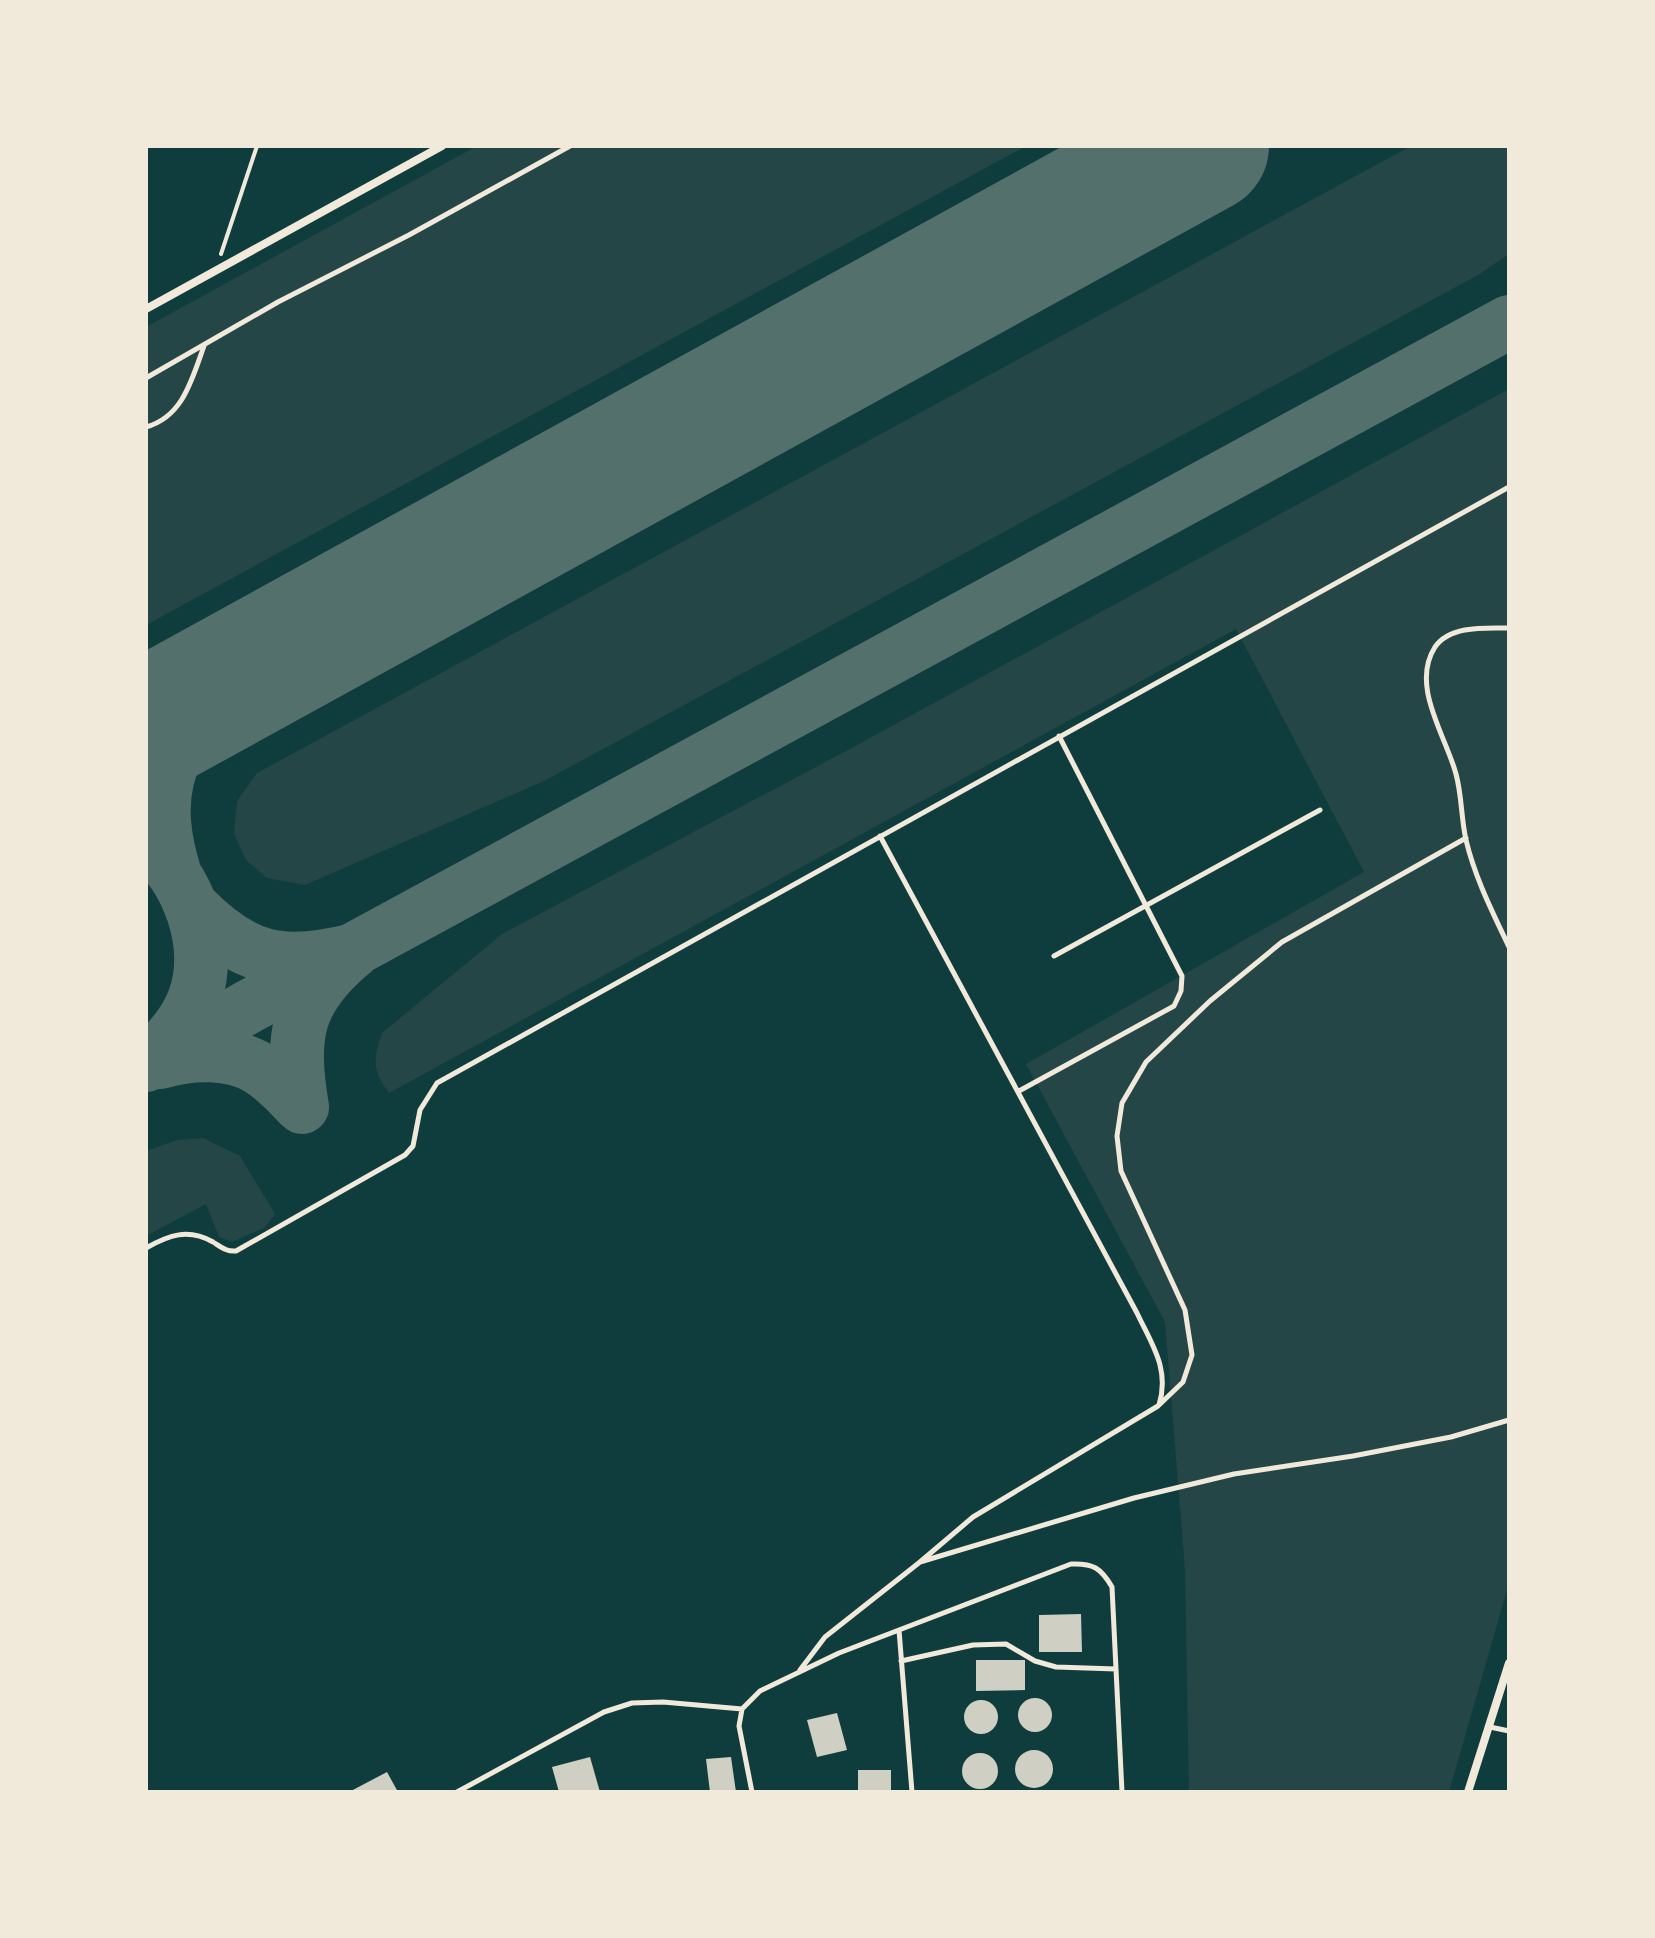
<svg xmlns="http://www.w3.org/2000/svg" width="1655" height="1938" viewBox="0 0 1655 1938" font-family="'DM Sans',sans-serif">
  <rect width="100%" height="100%" fill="#0f3d3e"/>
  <path fill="#244646" d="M 477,146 L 1026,146 L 146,625 L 146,327 Z
    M 1411,146 L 1509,146 L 1509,254 L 1478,275 L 544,781 L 305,885 L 267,878 L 246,860 L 234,833 L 237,801 L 257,773 Z
    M 1509,389 L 1509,1583 L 1449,1792 L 1189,1792 L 1185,1569 L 1165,1322 L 1026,1064 L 1364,872 L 1236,629 L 389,1093 C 372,1070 373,1059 382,1033 L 502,934 L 846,751 Z
    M 203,1138 L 240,1156 L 275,1214 L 264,1228 L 232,1242 L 219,1237 L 206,1204 L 146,1236 L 146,1151 L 177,1140 Z"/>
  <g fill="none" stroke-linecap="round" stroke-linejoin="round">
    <path stroke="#53706d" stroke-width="54" d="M 146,844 C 189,877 213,945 195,997 C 187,1020 172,1037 156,1054
      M 175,875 C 150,794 168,759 211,692
      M 160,1062 C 191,1053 231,1051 260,1069 C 276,1079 289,1094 302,1107 C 290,1035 296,998 355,950 C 282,968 245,961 192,907
      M 146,1065 L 248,1007 L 1509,322"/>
    <path stroke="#53706d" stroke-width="134" d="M 146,727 L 1202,146"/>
  </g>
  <path fill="#cfcfc3" d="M 1081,1614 L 1082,1652 L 1039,1652 L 1039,1615 Z
    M 976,1660 L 1025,1660 L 1025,1690 L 976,1691 Z
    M1018 1715a17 17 0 1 1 34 0a17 17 0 1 1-34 0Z
    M964 1717a17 17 0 1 1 34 0a17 17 0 1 1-34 0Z
    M 837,1713 L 847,1750 L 817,1757 L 807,1720 Z
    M1015 1769a19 19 0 1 1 38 0a19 19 0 1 1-38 0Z
    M962 1771a18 18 0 1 1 36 0a18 18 0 1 1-36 0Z
    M 590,1757 L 600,1792 L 559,1792 L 552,1767 Z
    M 731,1757 L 736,1792 L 710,1792 L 706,1759 Z
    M 858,1770 L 891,1770 L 891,1792 L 858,1792 Z
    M 387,1772 L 398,1792 L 349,1792 Z"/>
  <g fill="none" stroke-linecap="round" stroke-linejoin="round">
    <path stroke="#f1e9da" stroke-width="4" d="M 221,254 L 257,146"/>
    <path stroke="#f1e9da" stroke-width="5" d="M 146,378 L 278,302 L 409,235 L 570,146
      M 146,427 C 183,417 192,379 204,346
      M 1509,628 C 1486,628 1450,625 1435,647 C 1410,686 1446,736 1456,774 C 1462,796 1461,818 1466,840 C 1475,878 1493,913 1509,947
      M 880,836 L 1137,1313 C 1152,1345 1170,1369 1159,1405
      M 1054,956 L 1320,810
      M 1019,1091 L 1174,1006 L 1181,991 L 1182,976 L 1059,736
      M 146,1248 C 169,1235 188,1228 213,1242 C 221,1247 227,1252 236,1251 L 405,1155 L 413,1146 L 420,1110 L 437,1083 L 1509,487
      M 920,1562 L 973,1517 L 1158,1406 L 1183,1382 L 1192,1355 L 1185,1310 L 1121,1171 L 1117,1136 L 1122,1103 L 1146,1062 L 1210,1001 L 1282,942 L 1466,838
      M 899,1630 L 912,1792
      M 901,1661 L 973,1645 L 1006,1644 L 1035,1661 L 1056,1667 L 1116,1669
      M 800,1670 L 825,1637 L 920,1562 L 1134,1498 L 1234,1474 L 1353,1456 L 1451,1437 L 1509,1420
      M 1490,1727 L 1509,1731
      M 457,1792 L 604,1712 L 632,1703 L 663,1702 L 742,1709
      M 752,1792 L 739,1726 L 742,1709 L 760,1691 L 839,1653 L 1071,1564 C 1093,1563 1101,1568 1112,1587 L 1122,1792"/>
    <path stroke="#f1e9da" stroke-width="8" d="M 146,309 L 442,146
      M 1468,1792 L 1509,1663"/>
  </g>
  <rect width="1655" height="1938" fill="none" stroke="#f1e9da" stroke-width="296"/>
</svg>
